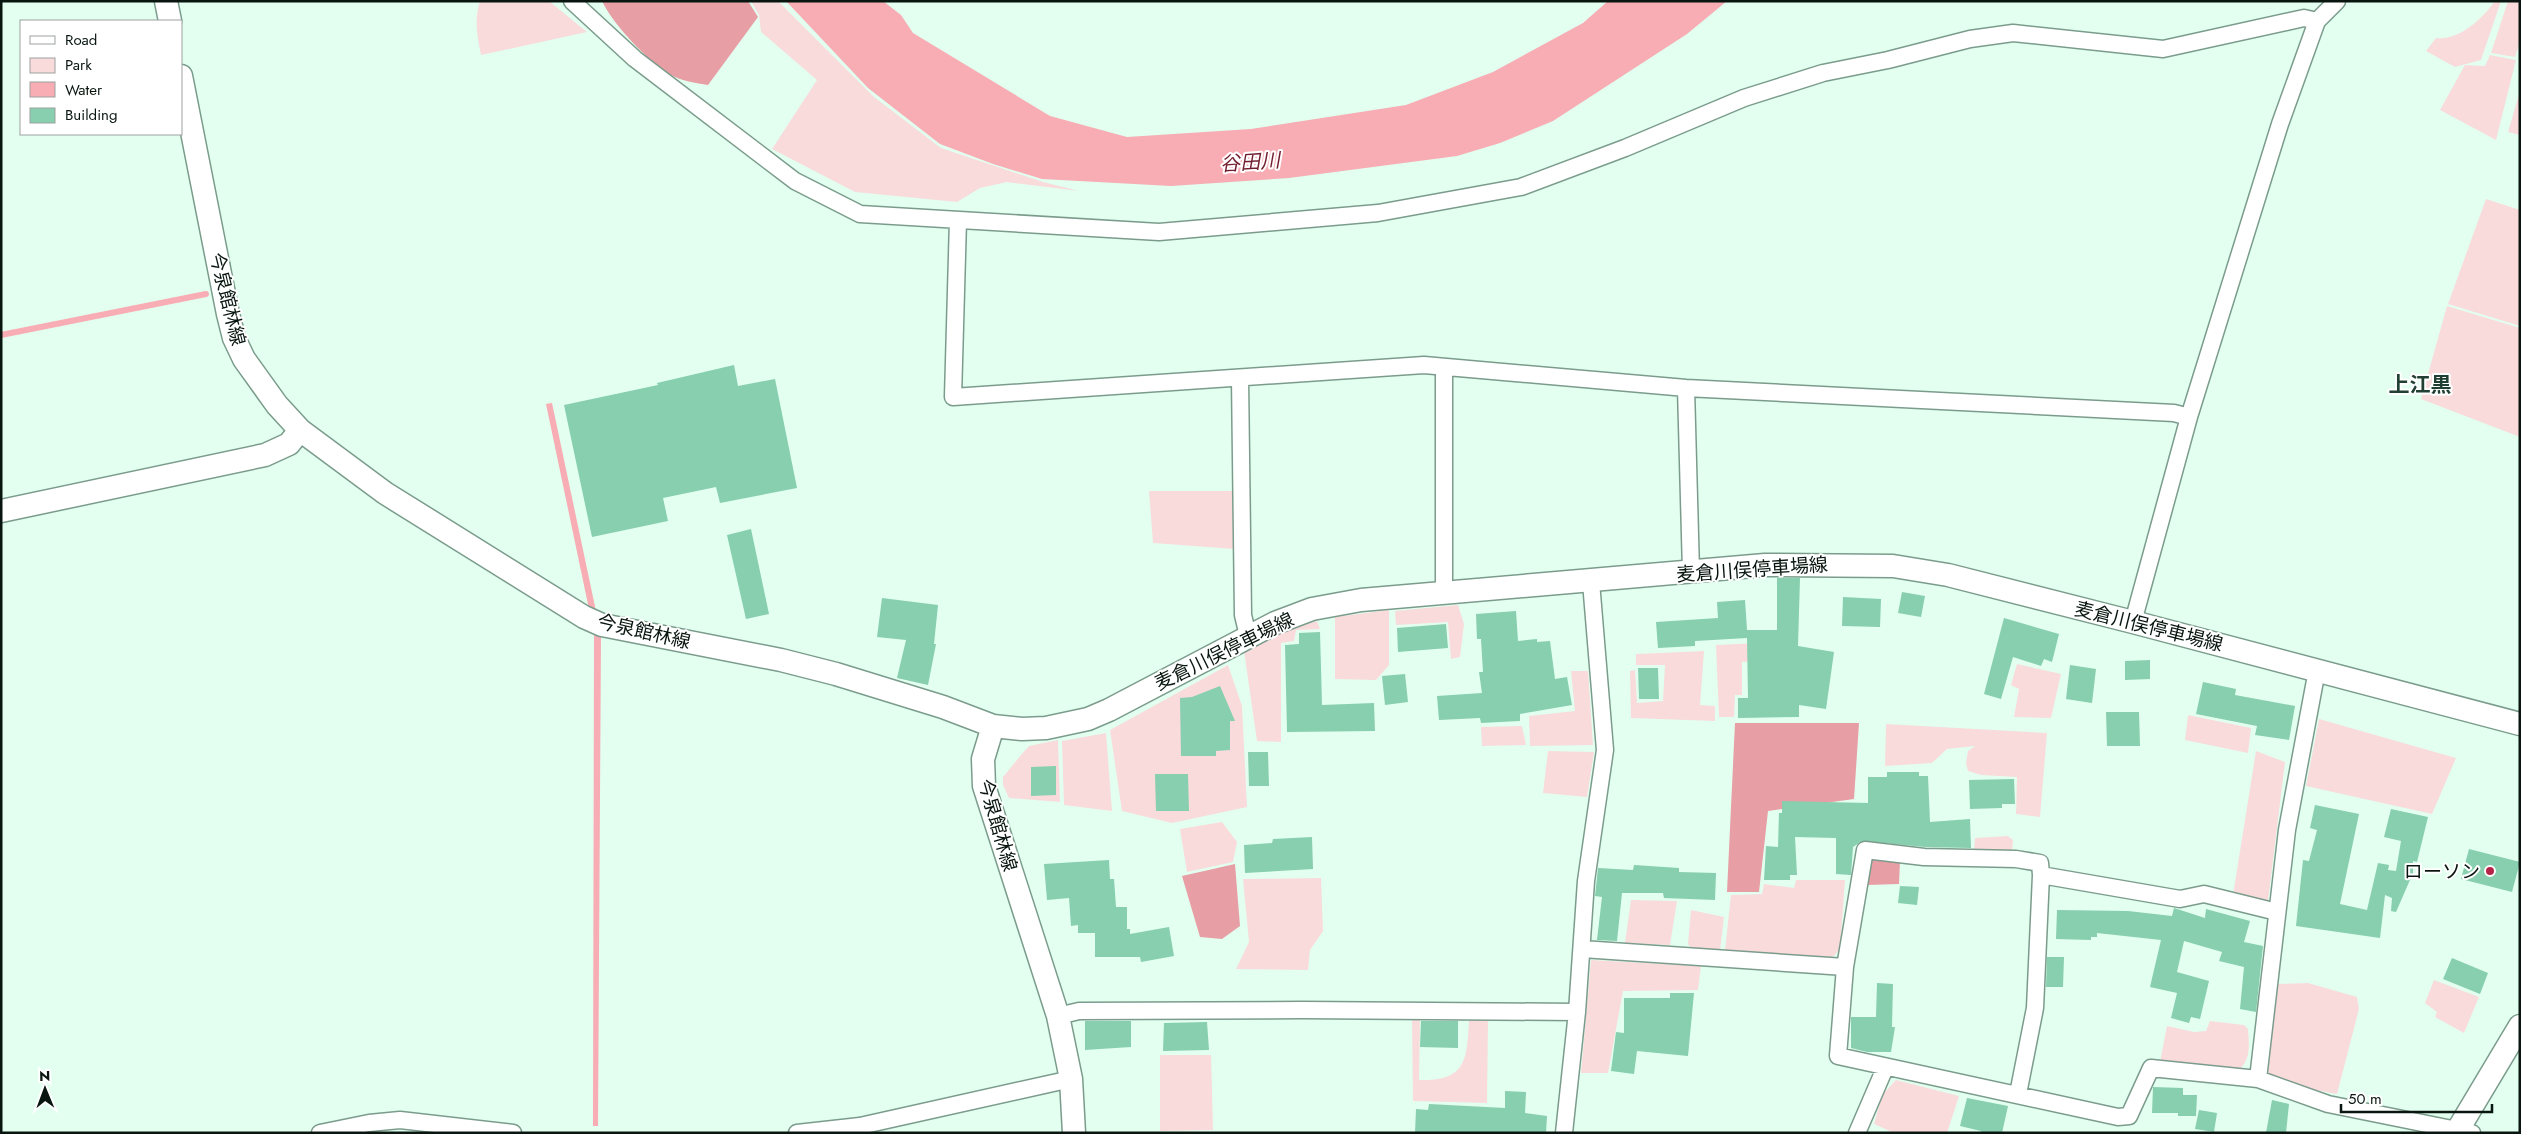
<svg xmlns="http://www.w3.org/2000/svg" width="2521" height="1134" viewBox="0 0 2521 1134" font-family="Jost,'Noto Sans JP',sans-serif">
  <rect width="100%" height="100%" fill="#e2fff0"/>
  <path fill="#f9dbdc" d="M 480,1 L 549,1 L 587,32 L 481,55 C 477,36 474,20 480,1 Z
    M 751,1 L 778,1 L 874,97 L 941,148 L 1043,182 L 1079,191 L 1007,182 L 980,188 L 957,202 L 855,192 L 772,149 L 817,80 L 761,32 L 759,15 Z
    M 2495,1 L 2501,1 L 2481,60 L 2455,67 L 2426,51 L 2436,38 C 2459,41 2482,19 2495,1 Z
    M 2508,1 L 2520,1 L 2520,42 L 2515,57 L 2491,53 Z
    M 2490,55 L 2516,60 L 2496,140 L 2440,110 L 2465,65 L 2485,66 Z
    M 2520,91 L 2520,135 L 2508,132 Z
    M 2486,199 L 2520,210 L 2520,326 L 2448,304 Z
    M 2447,306 L 2520,328 L 2520,437 L 2421,399 Z
    M 1149,491 L 1232,491 L 1234,549 L 1153,543 Z
    M 1458,605 L 1464,624 L 1460,657 L 1451,659 L 1448,622 L 1396,625 L 1395,611 Z
    M 1389,610 L 1389,665 L 1376,680 L 1335,679 L 1335,617 Z
    M 1317,621 L 1320,629 L 1296,630 L 1294,641 L 1281,643 L 1281,742 L 1257,741 L 1244,651 L 1280,633 Z
    M 1759,643 L 1759,661 L 1742,662 L 1742,695 L 1735,695 L 1734,717 L 1719,717 L 1716,645 Z
    M 1704,651 L 1700,705 L 1715,706 L 1715,721 L 1631,718 L 1630,671 L 1635,670 L 1637,703 L 1663,701 L 1665,665 L 1636,665 L 1636,654 Z
    M 2017,664 L 2061,674 L 2051,718 L 2014,717 L 2019,689 L 2011,685 Z
    M 1228,665 L 1242,706 L 1247,807 L 1172,823 L 1122,811 L 1110,730 Z
    M 1571,671 L 1588,671 L 1593,745 L 1530,746 L 1529,716 L 1575,711 Z
    M 2188,715 L 2251,728 L 2248,753 L 2185,740 Z
    M 2319,719 L 2456,758 L 2432,814 L 2306,786 Z
    M 1886,724 L 2047,733 L 2040,817 L 2016,814 L 2017,777 L 1981,775 L 1968,771 L 1966,763 L 1968,751 L 1975,746 L 1947,749 L 1932,763 L 1885,766 Z
    M 1522,726 L 1526,745 L 1482,746 L 1481,727 Z
    M 1106,733 L 1112,811 L 1064,805 L 1062,741 Z
    M 1058,740 L 1060,802 L 1009,798 L 1003,785 L 1003,777 L 1021,755 L 1029,746 Z
    M 1548,751 L 1594,752 L 1587,797 L 1543,793 Z
    M 2256,751 L 2285,762 L 2268,901 L 2233,895 Z
    M 1222,822 L 1237,842 L 1233,862 L 1187,872 L 1180,829 Z
    M 2008,836 L 2013,840 L 2012,852 L 1974,851 L 1975,838 Z
    M 1321,878 L 1323,931 L 1310,950 L 1308,970 L 1236,969 L 1249,942 L 1243,879 Z
    M 1796,880 L 1845,880 L 1840,949 L 1831,959 L 1725,950 L 1731,895 L 1762,894 L 1764,884 L 1794,888 Z
    M 1631,900 L 1677,901 L 1670,945 L 1625,943 Z
    M 1691,910 L 1724,917 L 1720,951 L 1691,948 L 1688,944 Z
    M 1591,960 L 1701,966 L 1698,990 L 1623,991 L 1608,1073 L 1581,1073 Z
    M 2434,980 L 2479,997 L 2464,1033 L 2435,1017 L 2437,1012 L 2425,1003 Z
    M 2308,983 L 2357,997 L 2359,1009 L 2337,1094 L 2310,1089 L 2268,1073 L 2266,1063 L 2278,984 Z
    M 1412,1017 L 1420,1017 L 1419,1080 L 1421,1080 C 1467,1081 1467,1058 1469,1020 L 1488,1021 L 1487,1103 L 1413,1101 Z
    M 2210,1021 L 2244,1025 L 2248,1029 C 2249,1043 2251,1057 2241,1068 L 2160,1062 L 2167,1026 L 2194,1032 L 2206,1031 Z
    M 1160,1055 L 1211,1055 L 1213,1130 L 1160,1131 Z
    M 1896,1080 L 1959,1096 L 1947,1133 L 1894,1133 L 1874,1124 L 1882,1095 Z"/>
  <path fill="#e79ea4" d="M 602,1 L 748,1 L 758,17 L 708,85 C 696,83 681,81 671,75 C 649,63 612,23 602,1 Z
    M 1735,723 L 1859,723 L 1854,799 L 1768,811 L 1759,892 L 1727,892 Z
    M 1867,858 L 1900,861 L 1899,884 L 1866,885 Z
    M 1235,864 L 1240,926 L 1222,939 L 1200,937 L 1182,876 Z"/>
  <path fill="#f7adb3" d="M 786,1 L 883,1 L 901,15 L 913,33 L 1050,116 L 1127,137 L 1251,129 L 1406,105 L 1493,72 L 1583,23 L 1608,1 L 1727,1 L 1687,34 L 1553,121 L 1500,143 L 1457,156 L 1289,178 L 1171,186 L 1042,179 L 993,164 L 940,144 L 868,88 Z
    M 552,403 L 601,635 L 598,1126 L 593,1126 L 594,633 L 546,404 Z"/>
  <g fill="none" stroke-linecap="round" stroke-linejoin="round">
    <path stroke="#f7adb3" stroke-width="6" d="M 1,335 L 206,294"/>
  </g>
  <path fill="#87cfae" d="M 734,365 L 738,386 L 775,379 L 797,488 L 720,503 L 716,487 L 663,498 L 668,521 L 592,537 L 564,405 L 658,385 L 657,383 Z
    M 751,529 L 769,614 L 746,619 L 727,535 Z
    M 1777,578 L 1800,578 L 1798,646 L 1834,652 L 1826,709 L 1799,705 L 1799,717 L 1738,718 L 1738,698 L 1748,698 L 1747,638 L 1695,641 L 1695,646 L 1658,648 L 1656,622 L 1718,618 L 1717,602 L 1745,600 L 1747,630 L 1777,630 Z
    M 1902,592 L 1925,596 L 1921,617 L 1898,613 Z
    M 1843,597 L 1881,599 L 1880,627 L 1842,626 Z
    M 882,598 L 938,605 L 934,644 L 936,644 L 928,685 L 897,678 L 906,640 L 877,637 Z
    M 1516,611 L 1518,641 L 1537,639 L 1537,642 L 1550,641 L 1555,679 L 1567,677 L 1572,705 L 1520,714 L 1520,721 L 1481,723 L 1480,718 L 1439,720 L 1437,696 L 1482,693 L 1479,672 L 1483,672 L 1481,639 L 1477,639 L 1476,614 Z
    M 2004,618 L 2059,634 L 2052,662 L 2044,659 L 2041,666 L 2013,657 L 2001,699 L 1984,694 Z
    M 1446,624 L 1448,648 L 1398,652 L 1397,628 Z
    M 1320,632 L 1322,705 L 1374,703 L 1375,731 L 1287,732 L 1285,645 L 1299,644 L 1299,633 Z
    M 2150,660 L 2150,679 L 2125,680 L 2125,661 Z
    M 2070,665 L 2096,669 L 2092,703 L 2066,699 Z
    M 1638,668 L 1658,668 L 1659,699 L 1639,699 Z
    M 1405,674 L 1408,702 L 1385,705 L 1382,676 Z
    M 2203,682 L 2236,689 L 2235,695 L 2295,706 L 2289,740 L 2255,735 L 2257,726 L 2196,714 Z
    M 1220,686 L 1235,721 L 1230,721 L 1230,750 L 1216,751 L 1216,756 L 1181,756 L 1180,698 L 1192,697 Z
    M 2106,712 L 2139,712 L 2140,746 L 2107,746 Z
    M 1248,752 L 1268,752 L 1269,786 L 1249,786 Z
    M 1056,766 L 1056,795 L 1031,796 L 1031,767 Z
    M 1887,772 L 1919,772 L 1919,776 L 1928,776 L 1930,822 L 1970,819 L 1971,848 L 1925,847 L 1862,841 L 1853,847 L 1851,875 L 1836,874 L 1836,838 L 1795,837 L 1797,875 L 1790,875 L 1790,880 L 1764,880 L 1766,846 L 1778,847 L 1779,813 L 1782,813 L 1782,801 L 1868,803 L 1868,777 L 1887,777 Z
    M 1155,774 L 1188,774 L 1189,811 L 1156,811 Z
    M 2014,779 L 2015,804 L 2002,804 L 2002,808 L 1970,809 L 1969,780 Z
    M 2315,805 L 2359,814 L 2340,904 L 2367,910 L 2378,863 L 2389,865 L 2388,870 L 2396,871 L 2401,841 L 2384,837 L 2391,809 L 2428,817 L 2417,862 L 2413,861 L 2413,873 L 2396,912 L 2391,911 L 2392,898 L 2385,895 L 2380,938 L 2296,926 L 2303,860 L 2309,861 L 2317,830 L 2310,828 Z
    M 1312,837 L 1313,869 L 1245,873 L 1244,845 L 1272,843 L 1273,839 Z
    M 2469,849 L 2520,862 L 2512,892 L 2461,879 Z
    M 1109,860 L 1110,879 L 1114,879 L 1116,907 L 1127,907 L 1127,929 L 1130,929 L 1130,934 L 1169,927 L 1174,956 L 1141,962 L 1140,957 L 1095,957 L 1095,933 L 1078,933 L 1078,925 L 1071,926 L 1069,898 L 1047,900 L 1044,864 Z
    M 1634,865 L 1679,868 L 1679,872 L 1716,873 L 1715,900 L 1664,898 L 1663,893 L 1622,893 L 1617,941 L 1597,940 L 1602,897 L 1595,896 L 1598,868 L 1633,870 Z
    M 1900,886 L 1919,887 L 1917,905 L 1898,903 Z
    M 2174,908 L 2205,918 L 2206,909 L 2250,921 L 2244,942 L 2263,946 L 2256,1012 L 2240,1009 L 2244,967 L 2219,961 L 2222,952 L 2184,941 L 2177,972 L 2209,981 L 2200,1019 L 2191,1017 L 2189,1023 L 2171,1018 L 2177,993 L 2150,987 L 2161,940 L 2097,933 L 2097,937 L 2091,937 L 2091,940 L 2056,939 L 2057,910 L 2128,911 L 2172,916 Z
    M 2047,957 L 2064,957 L 2063,987 L 2046,987 Z
    M 2452,958 L 2488,973 L 2480,994 L 2443,979 Z
    M 1877,983 L 1893,984 L 1892,1027 L 1895,1027 L 1891,1052 L 1867,1052 L 1851,1048 L 1851,1017 L 1876,1017 Z
    M 1670,993 L 1694,993 L 1688,1056 L 1637,1051 L 1634,1074 L 1611,1071 L 1616,1032 L 1624,1033 L 1624,998 L 1670,998 Z
    M 1085,1021 L 1131,1021 L 1131,1047 L 1085,1050 Z
    M 1421,1021 L 1458,1021 L 1458,1048 L 1420,1047 Z
    M 1207,1022 L 1209,1050 L 1163,1051 L 1164,1023 Z
    M 2153,1087 L 2183,1088 L 2183,1095 L 2197,1095 L 2196,1116 L 2178,1116 L 2178,1113 L 2152,1113 Z
    M 1505,1091 L 1526,1092 L 1525,1113 L 1547,1116 L 1546,1133 L 1415,1133 L 1416,1109 L 1428,1110 L 1429,1104 L 1505,1108 Z
    M 1967,1098 L 2008,1106 L 2002,1133 L 1981,1133 L 1981,1131 L 1960,1126 Z
    M 2272,1100 L 2289,1104 L 2286,1133 L 2266,1133 Z
    M 2199,1110 L 2217,1113 L 2214,1132 L 2195,1129 Z"/>
  <g fill="none" stroke-linecap="round" stroke-linejoin="round">
    <defs>
      <path id="street" d="M 572,1 L 635,59 L 795,181 L 860,214 L 1159,232 L 1378,213 L 1521,187 L 1625,148 L 1744,98 L 1823,73 L 1888,60 L 1970,39 L 2013,33 L 2163,49 L 2304,18 L 2317,21
        M 958,220 L 953,397 L 1424,365 L 1686,388 L 2174,413 L 2189,417
        M 1240,378 L 1243,615 L 1248,636
        M 1686,388 L 1691,572
        M 1444,594 L 1444,368
        M 2133,622 L 2189,417 L 2280,124 L 2317,21 L 2337,1
        M 1582,949 L 1845,967 L 1838,1056 L 2118,1117 L 2129,1116 L 2151,1068 L 2258,1079 L 2328,1104 L 2472,1133
        M 1845,967 L 1865,850 L 1924,857 L 2016,859 L 2040,863 L 2041,875
        M 1058,1016 L 1079,1011 L 1302,1010 L 1577,1012
        M 2258,1079 L 2287,830 L 2317,670
        M 2018,1094 L 2035,1008 L 2041,875 L 2180,899 L 2204,894 L 2277,912
        M 320,1133 L 369,1123 L 400,1120 L 513,1133
        M 797,1133 L 860,1126 L 1071,1079
        M 1564,1133 L 1577,1012 L 1586,881 L 1605,750 L 1591,582
        M 1857,1133 L 1885,1068"/>
      <path id="secondary" d="M 166,1 L 170,21
        M 181,76 L 228,314 L 234,338 L 244,359 L 277,405 L 300,430 L 385,493 L 584,617 L 602,625 L 781,660 L 836,674 L 943,707 L 993,726 L 1022,729 L 1046,728 L 1088,719 L 1109,710 L 1275,623 L 1312,609 L 1361,600 L 1765,565 L 1893,566 L 1948,575 L 2133,622 L 2520,724
        M 1,511 L 265,455 L 289,444 L 300,430
        M 993,726 L 983,759 L 984,786 L 1058,1016 L 1071,1079 L 1074,1133
        M 2456,1133 L 2520,1026"/>
    </defs>
    <use href="#street" stroke="#7b9c8c" stroke-width="19"/>
    <use href="#secondary" stroke="#7b9c8c" stroke-width="25"/>
    <use href="#street" stroke="#fff" stroke-width="16"/>
    <use href="#secondary" stroke="#fff" stroke-width="22"/>
  </g>
  <circle fill="#b52446" stroke="#fff" stroke-width="2" cx="2490" cy="871" r="5"/>
  <g text-anchor="middle" stroke-width="4" stroke-linejoin="round" paint-order="stroke">
    <g font-size="19" fill="#091610" stroke="#fff">
      <text transform="translate(228 299) rotate(76)" y="7">今泉館林線</text>
      <text transform="translate(1752 569) rotate(-4)" y="7">麦倉川俣停車場線</text>
      <text transform="translate(2149 626) rotate(14)" y="7">麦倉川俣停車場線</text>
      <text transform="translate(644 631) rotate(13)" y="7">今泉館林線</text>
      <text transform="translate(1224 651) rotate(-26)" y="7">麦倉川俣停車場線</text>
      <text transform="translate(998 825) rotate(74)" y="7">今泉館林線</text>
    </g>
    <g font-size="19" fill="#091610" stroke="#fff" text-anchor="end">
      <text x="2480" y="878">ローソン</text>
    </g>
    <g font-size="20" font-style="italic" fill="#721e2e" stroke="#fff">
      <text transform="translate(1250 162) rotate(-4)" y="7">谷田川</text>
    </g>
    <g font-size="21" font-weight="bold" fill="#214033" stroke="#fff">
      <text x="2420" y="392">上江黒</text>
    </g>
  </g>
  <rect width="2521" height="1134" fill="none" stroke="#091610" stroke-width="5"/>
  <rect x="20" y="20" width="162" height="115" fill="#ffffff" stroke="#9da29f"/>
  <rect x="30" y="36" width="25" height="8" fill="#ffffff" stroke="#9da29f"/>
  <text x="65" y="45" font-size="15" fill="#091610">Road</text>
  <rect x="30" y="58" width="25" height="15" fill="#f9dbdc" stroke="#9da29f"/>
  <text x="65" y="70" font-size="15" fill="#091610">Park</text>
  <rect x="30" y="82" width="25" height="15" fill="#f7adb3" stroke="#9da29f"/>
  <text x="65" y="95" font-size="15" fill="#091610">Water</text>
  <rect x="30" y="108" width="25" height="15" fill="#87cfae" stroke="#9da29f"/>
  <text x="65" y="120" font-size="15" fill="#091610">Building</text>
  <g transform="translate(45 1089) rotate(359)" stroke="#ffffff" stroke-width="4" paint-order="stroke">
  <path d="M0-4L9 19L0 12L-9 19Z" fill="#091610"/>
  <text y="-8" font-size="14" font-weight="bold" text-anchor="middle" fill="#091610">N</text>
  </g>
  <path d="M2341 1104v8h151v-8" fill="none" stroke="#091610" stroke-width="2.5"/>
  <text x="2348" y="1104" font-size="15" fill="#091610" stroke="#ffffff" stroke-width="4" paint-order="stroke">50 m</text>
</svg>
